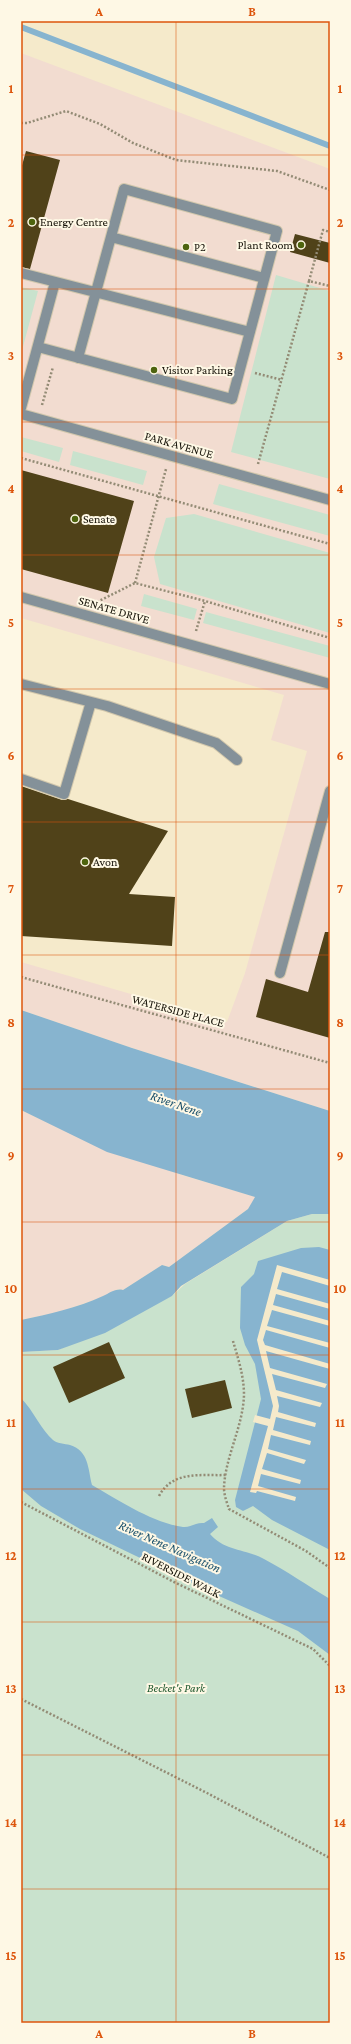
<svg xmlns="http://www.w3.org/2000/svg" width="351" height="2044" viewBox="0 0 351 2044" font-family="'Crimson Pro',serif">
  <rect width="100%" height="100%" fill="#f5eacb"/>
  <path fill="#f2dcd0" d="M 21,53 L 330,169 L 330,1111 L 132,1048 L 21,1010 L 21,962 L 227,1022 L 245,973 L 307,751 L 271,740 L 284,695 L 21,618 Z
    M 21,1110 L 55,1126 L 182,1175 L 256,1197 L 248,1209 L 169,1267 L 162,1265 L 123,1290 L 118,1289 L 103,1297 L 59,1312 L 21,1320 Z"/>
  <path fill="#c9e2cd" d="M 276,275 L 330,291 L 330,479 L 231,452 Z
    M 21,287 L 38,291 L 21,354 Z
    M 21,437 L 63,448 L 59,462 L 21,451 Z
    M 73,451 L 147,471 L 143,485 L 70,465 Z
    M 219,484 L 330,515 L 330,536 L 213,504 Z
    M 194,514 L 330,553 L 330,633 L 160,584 L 154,557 L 166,518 Z
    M 144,594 L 197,609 L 194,620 L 141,606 Z
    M 206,612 L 330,646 L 330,658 L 203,623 Z
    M 312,1214 L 330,1214 L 330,2023 L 21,2023 L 21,1352 L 58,1350 L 172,1296 L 185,1284 L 287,1221 Z"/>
  <path fill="#87b4cf" d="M 21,1010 L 132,1048 L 330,1111 L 330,1214 L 312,1214 L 287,1221 L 181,1286 L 172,1296 L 105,1333 L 58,1350 L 21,1352 L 21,1320 C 49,1314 77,1308 103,1296 C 110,1293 115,1288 123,1290 L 162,1265 L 169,1267 L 248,1209 L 255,1197 L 107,1152 L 21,1110 Z
    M 319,1247 L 330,1250 L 330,1550 L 272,1520 L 253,1506 L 243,1511 L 236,1507 L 235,1500 L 261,1399 L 255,1364 L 245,1345 L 240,1328 L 241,1287 L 254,1274 L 258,1261 L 301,1248 Z
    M 21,1398 C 33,1410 42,1431 53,1440 C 56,1443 65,1444 70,1445 C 89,1451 88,1469 92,1485 C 118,1500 153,1523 183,1527 C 190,1528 196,1522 204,1523 L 212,1518 L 218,1527 L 210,1534 C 224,1551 246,1549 264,1559 C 287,1571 308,1586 330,1599 L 330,1655 L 298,1631 L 219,1596 L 80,1529 L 41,1506 L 21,1489 Z"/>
  <path fill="#f5eacb" d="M 277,1265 L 330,1280 L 330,1286 L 282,1272 L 277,1289 L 330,1304 L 330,1309 L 276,1294 L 273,1305 L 330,1321 L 330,1326 L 272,1310 L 267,1326 L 330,1343 L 330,1348 L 266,1330 L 263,1340 L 265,1345 L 330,1364 L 330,1369 L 266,1351 L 270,1368 L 327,1384 L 325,1388 L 272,1374 L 276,1390 L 322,1403 L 320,1407 L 277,1396 L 279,1406 L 278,1412 L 316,1423 L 315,1427 L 276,1417 L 273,1430 L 311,1441 L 310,1445 L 271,1435 L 268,1449 L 306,1460 L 304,1464 L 267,1453 L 262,1469 L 301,1480 L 300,1484 L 261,1474 L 258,1486 L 296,1497 L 295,1501 L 257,1491 L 256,1493 L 250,1492 L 268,1426 L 253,1422 L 255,1415 L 270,1419 L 273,1406 L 257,1340 Z"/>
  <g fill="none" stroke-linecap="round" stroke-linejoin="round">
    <path stroke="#87b4cf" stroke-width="6" d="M 21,27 L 330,146"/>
  </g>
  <path fill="#504219" d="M 26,151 L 60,160 L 30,269 L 21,267 L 21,169 Z
    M 295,234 L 330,243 L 330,263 L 290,252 Z
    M 21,470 L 134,501 L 108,593 L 21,569 Z
    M 21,786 L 62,800 L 68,799 L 168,831 L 129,894 L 175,897 L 172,946 L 21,936 Z
    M 325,932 L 330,932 L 330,1038 L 256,1017 L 266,979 L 308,992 Z
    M 109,1342 L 125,1378 L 69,1403 L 53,1367 Z
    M 225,1380 L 232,1408 L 192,1418 L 185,1389 Z"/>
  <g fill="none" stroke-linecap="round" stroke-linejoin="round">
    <defs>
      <path id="lane" d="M 111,237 L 264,278
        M 21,273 L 250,332
        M 38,347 L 232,399 L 277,231 L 124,189 L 78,358
        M 21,408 L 55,282
        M 21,414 L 330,500
        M 21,597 L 330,684
        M 21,684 L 107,706 L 216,743 L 237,760
        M 21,779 L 64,794 L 91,702
        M 280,973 L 330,791"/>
    </defs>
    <use href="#lane" stroke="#d1c7ac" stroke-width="12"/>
    <path stroke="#938b75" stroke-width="2.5" stroke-dasharray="2 2" stroke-linecap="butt" d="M 21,123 L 27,123 L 66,111 L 100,124 L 133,143 L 176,160 L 277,171 L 330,190
      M 309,281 L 323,230 L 330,232
      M 255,373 L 282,380
      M 42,405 L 53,367
      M 21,458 L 330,544
      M 258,464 L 309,281 L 330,286
      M 135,583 L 166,469
      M 97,602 L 135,583 L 205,601 L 330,638
      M 196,631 L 205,601
      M 21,977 L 330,1063
      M 233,1341 C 238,1358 244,1376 244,1395 C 243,1427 225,1457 224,1488 C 224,1495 227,1503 229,1509 L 306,1551 L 330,1568
      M 159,1496 C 173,1470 201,1476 226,1475
      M 21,1502 L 174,1582 L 313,1649 L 330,1666
      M 21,1699 L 207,1793 L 330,1858"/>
    <use href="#lane" stroke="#849199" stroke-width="10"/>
  </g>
  <path fill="none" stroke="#dd550c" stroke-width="1" stroke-opacity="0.55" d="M 176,21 L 176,2023M 21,155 L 330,155M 21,289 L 330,289M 21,422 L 330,422M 21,555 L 330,555M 21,689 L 330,689M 21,822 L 330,822M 21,955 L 330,955M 21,1089 L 330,1089M 21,1222 L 330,1222M 21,1355 L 330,1355M 21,1489 L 330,1489M 21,1622 L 330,1622M 21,1755 L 330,1755M 21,1889 L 330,1889"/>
  <g fill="#4d630e" stroke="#fef8e5" stroke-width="1.5">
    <circle cx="32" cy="222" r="4"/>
    <circle cx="301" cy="245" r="4"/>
    <circle cx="186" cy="247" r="4"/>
    <circle cx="154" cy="370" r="4"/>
    <circle cx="75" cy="519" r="4"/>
    <circle cx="85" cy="862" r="4"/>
  </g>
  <g text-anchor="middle" stroke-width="4" stroke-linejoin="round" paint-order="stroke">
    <g font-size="12" fill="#151107" stroke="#fef8e5" text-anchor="start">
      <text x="40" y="226">Energy Centre</text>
      <text x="293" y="249" text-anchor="end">Plant Room</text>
      <text x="194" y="251">P2</text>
      <text x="162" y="374">Visitor Parking</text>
      <text x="83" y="523">Senate</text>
      <text x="93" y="866">Avon</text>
    </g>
    <g font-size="12" fill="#151107" stroke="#fef8e5">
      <text transform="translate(179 445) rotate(16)" y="4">PARK AVENUE</text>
      <text transform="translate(114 610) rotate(16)" y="4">SENATE DRIVE</text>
      <text transform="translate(178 1011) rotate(15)" y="4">WATERSIDE PLACE</text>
      <text transform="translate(181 1575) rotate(27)" y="4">RIVERSIDE WALK</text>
    </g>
    <g font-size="12" font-style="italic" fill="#1f592f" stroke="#fef8e5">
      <text x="176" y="1692">Becket's Park</text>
    </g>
    <g font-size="13" font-style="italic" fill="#174e6a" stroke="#fef8e5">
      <text transform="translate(176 1103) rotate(19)" y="5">River Nene</text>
      <text transform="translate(170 1546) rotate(24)" y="5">River Nene Navigation</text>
    </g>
  </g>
  <rect width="351" height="2044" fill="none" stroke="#fef8e5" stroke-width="44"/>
  <rect x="22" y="22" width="307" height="2000" fill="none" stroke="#dd550c" stroke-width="1.5"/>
  <g font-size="13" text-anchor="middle" font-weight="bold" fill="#dd550c">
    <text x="99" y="16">A</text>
    <text x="252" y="16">B</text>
    <text x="11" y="93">1</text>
    <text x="340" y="93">1</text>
    <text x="11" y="227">2</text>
    <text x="340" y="227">2</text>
    <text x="11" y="360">3</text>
    <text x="340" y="360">3</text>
    <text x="11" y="493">4</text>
    <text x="340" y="493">4</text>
    <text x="11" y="627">5</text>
    <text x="340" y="627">5</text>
    <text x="11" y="760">6</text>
    <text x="340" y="760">6</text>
    <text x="11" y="893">7</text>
    <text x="340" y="893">7</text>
    <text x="11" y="1027">8</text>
    <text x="340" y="1027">8</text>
    <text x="11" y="1160">9</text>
    <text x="340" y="1160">9</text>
    <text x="11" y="1293">10</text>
    <text x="340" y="1293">10</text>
    <text x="11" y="1427">11</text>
    <text x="340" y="1427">11</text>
    <text x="11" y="1560">12</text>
    <text x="340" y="1560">12</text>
    <text x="11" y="1693">13</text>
    <text x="340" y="1693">13</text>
    <text x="11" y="1827">14</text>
    <text x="340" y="1827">14</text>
    <text x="11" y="1960">15</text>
    <text x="340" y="1960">15</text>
    <text x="99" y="2038">A</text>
    <text x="252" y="2038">B</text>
  </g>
</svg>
